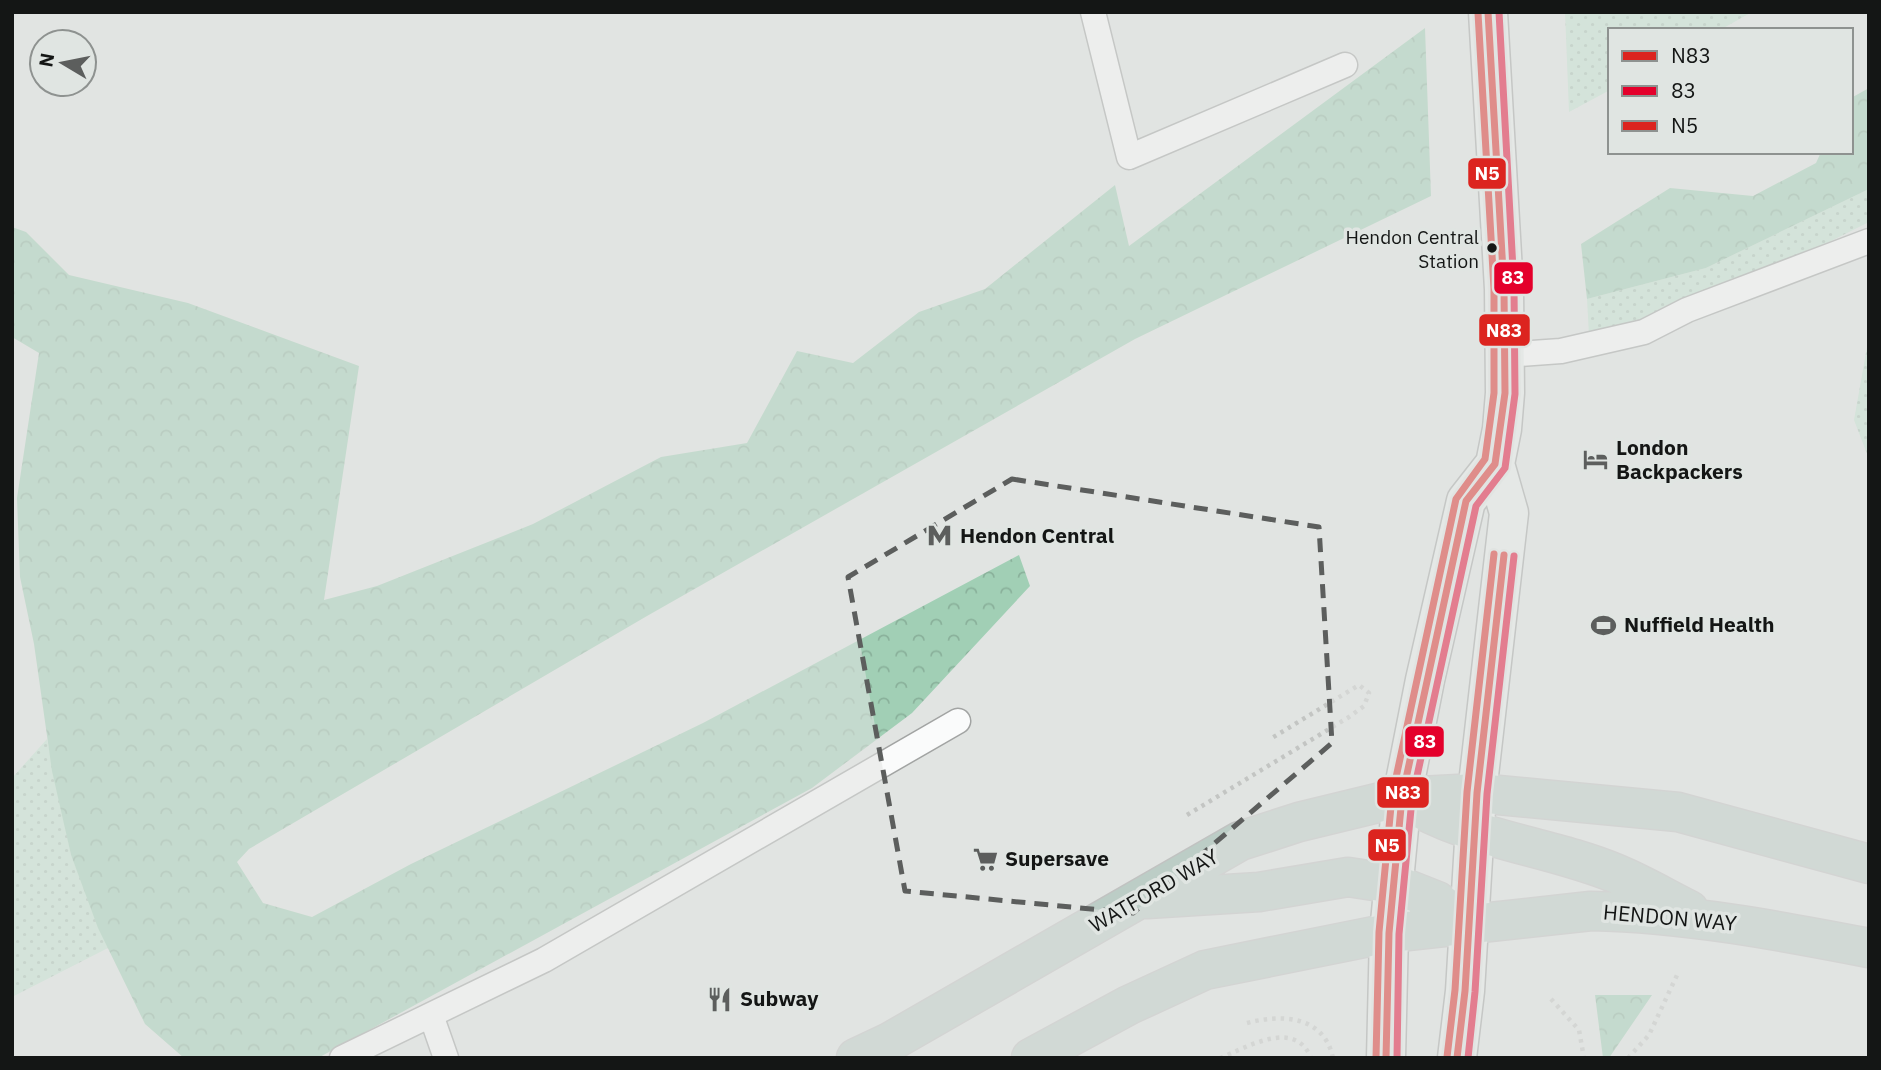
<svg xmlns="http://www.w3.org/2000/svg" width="1881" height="1070" viewBox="0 0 1881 1070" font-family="'IBM Plex Sans',sans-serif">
  <defs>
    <pattern id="green-dots" width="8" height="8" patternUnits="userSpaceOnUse" patternTransform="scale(1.75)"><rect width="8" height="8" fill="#c3e3d0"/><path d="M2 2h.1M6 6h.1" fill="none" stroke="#a7c2b2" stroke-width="1.8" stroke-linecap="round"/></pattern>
    <pattern id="forest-crowns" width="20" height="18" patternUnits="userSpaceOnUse" patternTransform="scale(1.75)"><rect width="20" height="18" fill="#a1cfb5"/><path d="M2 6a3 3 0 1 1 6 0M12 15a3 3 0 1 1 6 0" fill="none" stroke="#8ab19b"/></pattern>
  </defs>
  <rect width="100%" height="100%" fill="#e1e4e2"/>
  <path fill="url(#green-dots)" d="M 1565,12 L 1752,12 L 1720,30 L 1610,30 L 1610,90 L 1569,112 Z
    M 1869,189 L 1869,222 L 1805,254 L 1626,329 L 1589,335 L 1587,299 L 1706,268 Z
    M 1869,336 L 1869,459 L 1854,420 Z
    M 47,739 L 71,855 L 108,948 L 12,997 L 12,778 Z"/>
  <path fill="url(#forest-crowns)" d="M 1425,28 L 1431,196 L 1135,339 L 647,616 L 249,849 L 237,862 L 263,903 L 312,917 L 411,864 L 703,723 L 1019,555 L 1030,586 L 912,713 L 812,788 L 318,1058 L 184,1058 L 145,1024 L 98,928 L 71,855 L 52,771 L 34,644 L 20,577 L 17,498 L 39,353 L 12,337 L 12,227 L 26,232 L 69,275 L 188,303 L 359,366 L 324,600 L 377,586 L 533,524 L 661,457 L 747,443 L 797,351 L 853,363 L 919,312 L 985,289 L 1115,185 L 1129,246 Z
    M 1869,88 L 1869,189 L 1706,268 L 1587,299 L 1581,244 L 1670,188 L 1753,196 L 1816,163 L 1821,152 L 1851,152 L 1851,98 Z
    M 1595,995 L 1652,995 L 1609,1058 L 1603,1058 Z"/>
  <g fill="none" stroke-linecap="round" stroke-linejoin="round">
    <defs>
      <path id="lane" d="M 1093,12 L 1129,157 L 1345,65
        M 1505,355 L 1561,351 L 1644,332 L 1687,310 L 1869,241
        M 431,1015 L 446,1058
        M 342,1058 L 544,960 L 958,721"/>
      <path id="secondary" d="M 1386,1058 L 1389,933 L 1402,797 L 1425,680 L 1466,501 L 1495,464 L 1502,429 L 1505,393 L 1504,289 L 1488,12
        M 1457,1058 L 1465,991 L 1477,793 L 1509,513 L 1495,464"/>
      <path id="highway" d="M 1404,799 C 1467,840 1548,845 1617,874 C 1641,884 1665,898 1689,910
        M 1147,899 L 1259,892 L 1348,877 L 1394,884 L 1437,901 L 1470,925
        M 856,1058 L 890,1042 L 1240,841 L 1299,822 L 1402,797 L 1477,793 L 1678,812 L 1869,864
        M 1031,1058 L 1129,1005 L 1205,970 L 1389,933 L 1591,911 C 1685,913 1776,930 1869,948"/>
    </defs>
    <use href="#lane" stroke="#a2a4a3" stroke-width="27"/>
    <use href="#secondary" stroke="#a2a4a3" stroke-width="41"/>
    <use href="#highway" stroke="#c1c2c1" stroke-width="41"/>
    <path stroke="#c3c5c3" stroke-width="4.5" stroke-dasharray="3.5 5" stroke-linecap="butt" d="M 1187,815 L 1349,717 L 1364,706 L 1369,693 L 1359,685 L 1272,738
      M 1551,999 L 1579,1030 L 1584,1058
      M 1247,1023 C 1281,1014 1324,1015 1333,1058
      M 1220,1058 C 1248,1047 1295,1018 1311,1058
      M 1628,1058 L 1649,1035 L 1678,973"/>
    <use href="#lane" stroke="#fafbfb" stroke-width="24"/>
    <use href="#secondary" stroke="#e8edea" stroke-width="38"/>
    <use href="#highway" stroke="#bccdc6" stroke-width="38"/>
    <defs>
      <path id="bus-1" d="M 1386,1058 L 1389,933 L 1402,797 L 1466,501 L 1495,464 L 1505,393 L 1504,289 L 1488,12
        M 1457,1058 L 1465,991 L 1477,793 L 1504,555"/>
      <path id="bus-2" d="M 1397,1058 L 1399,934 L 1412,799 L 1476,506 L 1505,468 L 1515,394 L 1514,288 L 1499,12
        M 1468,1058 L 1475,992 L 1487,794 L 1514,556"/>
      <path id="bus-3" d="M 1447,1057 L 1455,990 L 1467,792 L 1494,554
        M 1376,1058 L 1379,932 L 1392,796 L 1456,499 L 1485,459 L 1494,393 L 1494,289 L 1478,13"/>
    </defs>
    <use href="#bus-1" stroke="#e0e5e2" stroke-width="12"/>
    <use href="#bus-2" stroke="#e0e5e2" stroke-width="12"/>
    <use href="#bus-3" stroke="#e0e5e2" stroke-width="12"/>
    <use href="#bus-1" stroke="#dc241f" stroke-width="7"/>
    <use href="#bus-2" stroke="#e4002b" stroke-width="7"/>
    <use href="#bus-3" stroke="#dc241f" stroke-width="7"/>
  </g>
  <path d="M0 0H1881V1070H0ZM 1012,479 L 1319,527 L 1332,743 L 1133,913 L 905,891 L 848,577 Z" fill="#e1e4e2" fill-opacity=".55" fill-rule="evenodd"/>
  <path fill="none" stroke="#5c5e5d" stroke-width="5" stroke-dasharray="14 9" stroke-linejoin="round" d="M 1012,479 L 1319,527 L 1332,743 L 1133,913 L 905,891 L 848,577 Z"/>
  <defs>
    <symbol id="hotel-bare" viewBox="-9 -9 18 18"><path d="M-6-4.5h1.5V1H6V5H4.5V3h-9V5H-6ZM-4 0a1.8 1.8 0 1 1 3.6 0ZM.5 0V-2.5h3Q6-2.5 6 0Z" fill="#5c5e5d" stroke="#e0e5e2" stroke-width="2.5" paint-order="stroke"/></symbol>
    <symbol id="metro-bare" viewBox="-9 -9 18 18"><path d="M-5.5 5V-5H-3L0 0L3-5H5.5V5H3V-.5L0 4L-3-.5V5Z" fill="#5c5e5d" stroke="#e0e5e2" stroke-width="2.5" paint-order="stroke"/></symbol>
    <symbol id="stadium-bare" viewBox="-9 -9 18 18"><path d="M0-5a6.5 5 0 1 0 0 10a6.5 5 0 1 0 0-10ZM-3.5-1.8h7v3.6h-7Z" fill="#5c5e5d" stroke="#e0e5e2" stroke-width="2.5" paint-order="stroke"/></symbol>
    <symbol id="supermarket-bare" viewBox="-9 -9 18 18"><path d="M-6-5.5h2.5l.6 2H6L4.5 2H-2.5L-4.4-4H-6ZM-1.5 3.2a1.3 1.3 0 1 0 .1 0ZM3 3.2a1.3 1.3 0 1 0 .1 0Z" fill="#5c5e5d" stroke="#e0e5e2" stroke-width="2.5" paint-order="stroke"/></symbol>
    <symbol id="restaurant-bare" viewBox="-9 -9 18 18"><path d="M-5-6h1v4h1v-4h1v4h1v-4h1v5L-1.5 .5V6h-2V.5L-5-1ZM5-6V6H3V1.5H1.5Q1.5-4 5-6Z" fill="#5c5e5d" stroke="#e0e5e2" stroke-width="2.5" paint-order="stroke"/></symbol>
  </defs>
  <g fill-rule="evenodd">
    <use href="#hotel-bare" x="1578" y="442" width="35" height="35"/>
    <use href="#metro-bare" x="922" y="518" width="35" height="35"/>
    <use href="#stadium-bare" x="1586" y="608" width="35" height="35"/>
    <use href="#supermarket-bare" x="968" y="842" width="35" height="35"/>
    <use href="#restaurant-bare" x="702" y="982" width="35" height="35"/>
  </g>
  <circle fill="#141615" stroke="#e0e5e2" stroke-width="2.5" cx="1492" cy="248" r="6"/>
  <g text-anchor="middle" stroke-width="7" stroke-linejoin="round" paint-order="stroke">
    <g font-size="19" fill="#141615" stroke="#e0e5e2" text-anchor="end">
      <text x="1479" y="244">Hendon Central<tspan x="1479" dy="24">Station</tspan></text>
    </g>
    <g font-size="21" font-weight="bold" fill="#141615" stroke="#e0e5e2" text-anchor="start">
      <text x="1616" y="455">London<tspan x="1616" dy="24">Backpackers</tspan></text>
      <text x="960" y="543">Hendon Central</text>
      <text x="1624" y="632">Nuffield Health</text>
      <text x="1005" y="866">Supersave</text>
      <text x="740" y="1006">Subway</text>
    </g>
    <g font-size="21" fill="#141615" stroke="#e0e5e2">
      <text transform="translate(1154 891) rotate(-30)" y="7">WATFORD WAY</text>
      <text transform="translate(1670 918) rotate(5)" y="7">HENDON WAY</text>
    </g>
  </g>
  <g stroke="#e0e5e2" stroke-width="2.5">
    <rect x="1467" y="157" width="40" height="33" rx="7" fill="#dc241f"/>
    <rect x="1493" y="261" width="41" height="34" rx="7" fill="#e4002b"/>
    <rect x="1478" y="313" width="53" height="34" rx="7" fill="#dc241f"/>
    <rect x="1404" y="725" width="41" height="33" rx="7" fill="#e4002b"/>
    <rect x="1376" y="776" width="54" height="33" rx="7" fill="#dc241f"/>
    <rect x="1367" y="828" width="40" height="34" rx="7" fill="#dc241f"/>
  </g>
  <g font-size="19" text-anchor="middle" font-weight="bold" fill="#fff">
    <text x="1487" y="180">N5</text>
    <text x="1513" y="284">83</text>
    <text x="1504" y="337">N83</text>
    <text x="1425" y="748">83</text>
    <text x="1403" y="799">N83</text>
    <text x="1387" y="852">N5</text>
  </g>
  <rect width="1881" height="1070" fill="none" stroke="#141615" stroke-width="28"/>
  <rect x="1608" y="28" width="245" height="126" fill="#e0e5e2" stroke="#8e9290" stroke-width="2"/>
  <rect x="1622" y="51" width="35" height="10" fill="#dc241f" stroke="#8e9290" stroke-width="2"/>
  <text x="1671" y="63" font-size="21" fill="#141615">N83</text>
  <rect x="1622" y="86" width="35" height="10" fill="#e4002b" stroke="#8e9290" stroke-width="2"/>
  <text x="1671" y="98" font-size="21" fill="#141615">83</text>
  <rect x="1622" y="121" width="35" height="10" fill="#dc241f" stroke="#8e9290" stroke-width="2"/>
  <text x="1671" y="133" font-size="21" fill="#141615">N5</text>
  <g transform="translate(63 63) rotate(280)"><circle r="33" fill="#e0e5e2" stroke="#8e9290" stroke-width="2"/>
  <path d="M0-5L12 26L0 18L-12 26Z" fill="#5c5e5d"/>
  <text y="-10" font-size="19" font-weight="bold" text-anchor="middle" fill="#141615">N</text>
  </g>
</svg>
